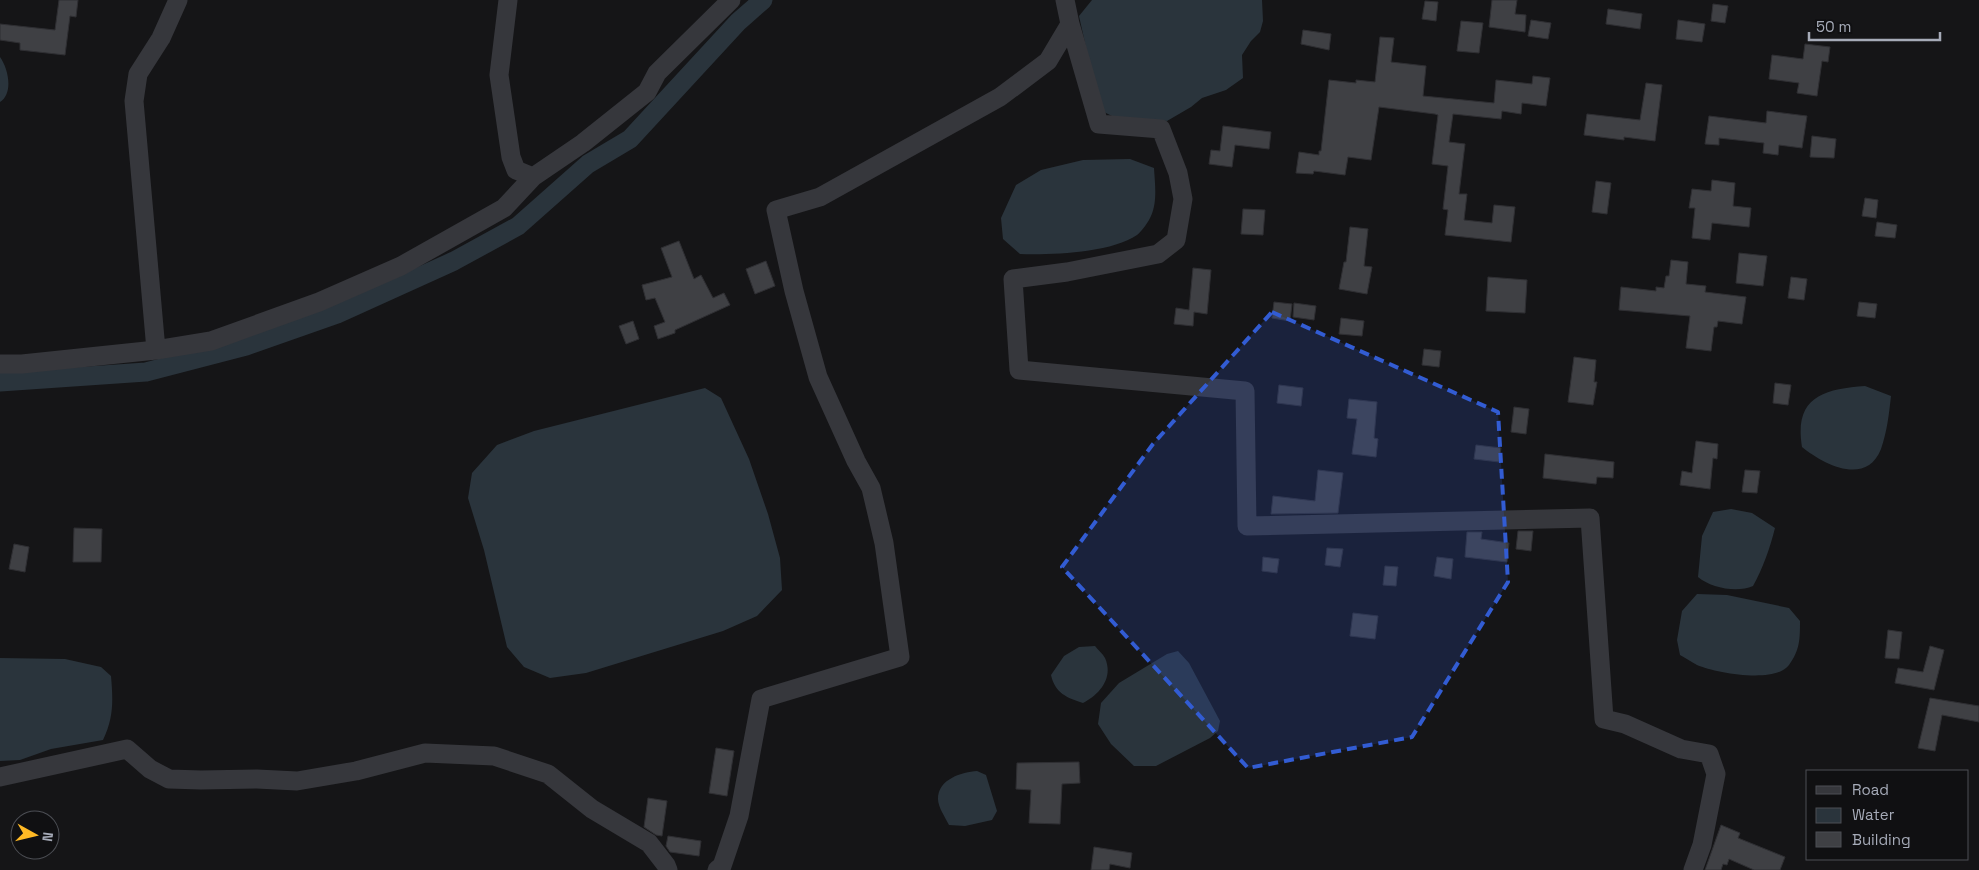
<svg xmlns="http://www.w3.org/2000/svg" width="1979" height="870" viewBox="0 0 1979 870" font-family="'Space Grotesk',sans-serif">
  <rect width="100%" height="100%" fill="#151517"/>
  <path fill="#2a343c" d="M 1092,0 L 1262,0 L 1263,21 L 1260,32 L 1251,41 L 1242,55 L 1243,78 L 1226,90 L 1202,98 L 1191,107 L 1167,121 L 1114,117 L 1100,110 L 1079,16 Z
    M 0,57 C 8,68 14,93 0,102 Z
    M 1130,159 L 1154,168 C 1155,185 1158,205 1149,220 C 1146,225 1141,232 1137,235 C 1111,253 1051,255 1020,254 L 1003,239 L 1001,218 L 1016,185 L 1041,170 L 1083,160 Z
    M 1865,386 L 1891,396 C 1889,414 1887,432 1881,449 C 1866,487 1823,464 1802,447 C 1794,398 1822,389 1865,386 Z
    M 705,388 L 721,398 L 749,459 L 768,514 L 780,558 L 782,590 L 757,616 L 723,631 L 586,673 L 550,678 L 524,667 L 507,647 L 484,550 L 468,498 L 472,473 L 497,445 L 534,431 Z
    M 1731,509 L 1752,513 L 1775,528 C 1770,548 1763,568 1753,586 C 1737,593 1711,588 1698,577 L 1702,536 L 1713,512 Z
    M 1697,594 L 1727,595 L 1789,608 L 1800,621 C 1800,639 1800,650 1789,665 C 1775,684 1716,673 1697,665 C 1691,662 1686,658 1680,655 L 1677,640 L 1682,611 Z
    M 1095,646 C 1098,650 1103,654 1105,658 C 1114,678 1099,695 1083,703 C 1067,698 1055,693 1051,675 L 1064,656 L 1079,647 Z
    M 1178,651 L 1189,663 L 1220,721 L 1218,731 L 1210,738 L 1156,766 L 1134,766 L 1111,744 L 1098,724 L 1101,703 L 1119,683 L 1167,654 Z
    M 0,658 L 65,659 L 101,667 L 111,676 C 113,700 114,717 103,740 L 51,749 L 20,760 L 0,761 Z
    M 977,771 L 986,775 L 997,811 L 992,820 L 965,826 L 949,825 C 945,817 938,807 938,799 C 938,779 962,772 977,771 Z"/>
  <g fill="none" stroke-linecap="round" stroke-linejoin="round">
    <path stroke="#2a343c" stroke-width="19" d="M 0,382 L 146,372 L 246,346 L 337,314 L 454,261 L 518,226 L 588,164 L 630,139 L 738,22 L 763,0"/>
  </g>
  <path fill="#3f4044" stroke="#2f2f33" d="M 59,0 L 78,0 L 76,17 L 70,16 L 65,55 L 20,50 L 20,43 L 0,40 L 0,24 L 55,30 Z
    M 1492,0 L 1517,0 L 1515,14 L 1526,15 L 1525,32 L 1489,27 Z
    M 1425,1 L 1438,2 L 1436,21 L 1422,19 Z
    M 1713,4 L 1728,6 L 1725,23 L 1711,21 Z
    M 1608,9 L 1642,14 L 1640,29 L 1606,24 Z
    M 1531,20 L 1551,23 L 1548,39 L 1528,36 Z
    M 1678,20 L 1705,24 L 1702,42 L 1676,39 Z
    M 1461,21 L 1483,23 L 1479,53 L 1457,51 Z
    M 1303,30 L 1331,34 L 1329,50 L 1301,44 Z
    M 1380,37 L 1394,38 L 1391,62 L 1426,66 L 1423,96 L 1494,103 L 1496,80 L 1532,84 L 1533,76 L 1550,78 L 1546,106 L 1522,103 L 1521,114 L 1502,111 L 1501,119 L 1453,114 L 1449,142 L 1465,144 L 1459,194 L 1467,194 L 1464,220 L 1492,223 L 1494,205 L 1515,207 L 1511,242 L 1445,235 L 1448,210 L 1443,209 L 1448,166 L 1432,164 L 1438,115 L 1435,114 L 1379,107 L 1371,160 L 1348,157 L 1345,175 L 1314,171 L 1313,174 L 1296,173 L 1299,152 L 1319,155 L 1319,151 L 1321,151 L 1329,80 L 1356,83 L 1356,80 L 1375,82 Z
    M 1805,44 L 1830,47 L 1828,62 L 1822,61 L 1817,96 L 1797,93 L 1799,83 L 1769,79 L 1772,55 L 1803,59 Z
    M 1646,83 L 1662,85 L 1655,141 L 1624,137 L 1624,140 L 1584,135 L 1587,114 L 1640,120 Z
    M 1767,111 L 1807,116 L 1802,148 L 1779,145 L 1778,155 L 1763,153 L 1764,143 L 1719,138 L 1719,145 L 1705,144 L 1709,116 L 1766,123 Z
    M 1223,126 L 1271,132 L 1269,149 L 1235,145 L 1232,167 L 1209,164 L 1211,150 L 1220,151 Z
    M 1812,136 L 1836,139 L 1834,158 L 1810,157 Z
    M 1712,180 L 1735,183 L 1733,206 L 1751,208 L 1749,227 L 1712,223 L 1710,240 L 1692,238 L 1695,208 L 1689,208 L 1692,189 L 1711,191 Z
    M 1596,181 L 1611,183 L 1607,214 L 1592,212 Z
    M 1865,198 L 1878,200 L 1876,218 L 1862,216 Z
    M 1243,209 L 1265,210 L 1263,235 L 1241,234 Z
    M 1877,222 L 1897,225 L 1895,238 L 1875,236 Z
    M 1350,227 L 1368,229 L 1364,266 L 1372,267 L 1367,294 L 1339,289 L 1344,262 L 1346,262 Z
    M 679,241 L 694,279 L 701,275 L 713,298 L 724,293 L 730,305 L 675,330 L 675,333 L 658,339 L 654,326 L 665,322 L 655,298 L 646,300 L 642,285 L 672,277 L 661,248 Z
    M 1739,253 L 1767,256 L 1763,286 L 1736,283 Z
    M 1671,260 L 1688,262 L 1686,284 L 1706,286 L 1705,292 L 1746,297 L 1742,324 L 1718,321 L 1717,327 L 1714,327 L 1711,351 L 1686,348 L 1690,316 L 1619,310 L 1621,287 L 1656,291 L 1656,287 L 1664,288 L 1666,276 L 1669,276 Z
    M 766,261 L 775,286 L 755,294 L 746,269 Z
    M 1193,268 L 1211,270 L 1207,314 L 1194,312 L 1193,326 L 1174,324 L 1176,308 L 1189,310 Z
    M 1488,277 L 1527,280 L 1525,313 L 1486,311 Z
    M 1791,277 L 1807,279 L 1804,300 L 1788,298 Z
    M 1274,302 L 1292,304 L 1290,321 L 1272,318 Z
    M 1859,302 L 1877,304 L 1875,318 L 1857,316 Z
    M 1294,303 L 1316,306 L 1314,320 L 1293,317 Z
    M 1341,318 L 1364,321 L 1362,336 L 1339,334 Z
    M 633,321 L 639,339 L 626,344 L 619,326 Z
    M 1424,349 L 1441,351 L 1439,367 L 1422,365 Z
    M 1574,357 L 1596,360 L 1594,382 L 1597,382 L 1593,405 L 1568,402 Z
    M 1775,383 L 1791,385 L 1788,405 L 1773,403 Z
    M 1279,385 L 1303,388 L 1301,406 L 1277,403 Z
    M 1349,399 L 1377,402 L 1374,438 L 1378,439 L 1376,457 L 1352,454 L 1357,419 L 1347,418 Z
    M 1514,407 L 1529,409 L 1526,434 L 1511,432 Z
    M 1696,441 L 1718,444 L 1717,459 L 1713,458 L 1710,489 L 1680,485 L 1682,471 L 1692,473 Z
    M 1476,445 L 1501,448 L 1499,462 L 1474,459 Z
    M 1545,454 L 1614,462 L 1613,478 L 1597,477 L 1596,484 L 1543,478 Z
    M 1318,470 L 1343,473 L 1338,513 L 1271,514 L 1273,496 L 1315,501 Z
    M 1745,470 L 1760,471 L 1757,493 L 1742,492 Z
    M 74,528 L 102,529 L 101,562 L 73,562 Z
    M 1518,531 L 1533,531 L 1531,551 L 1516,549 Z
    M 1467,532 L 1482,532 L 1481,539 L 1509,543 L 1507,562 L 1465,557 Z
    M 14,544 L 29,547 L 25,572 L 9,569 Z
    M 1327,548 L 1343,549 L 1340,567 L 1325,565 Z
    M 1263,557 L 1279,559 L 1277,573 L 1262,571 Z
    M 1437,557 L 1453,559 L 1451,579 L 1434,576 Z
    M 1385,566 L 1398,567 L 1396,586 L 1383,585 Z
    M 1353,613 L 1378,616 L 1375,639 L 1350,636 Z
    M 1888,630 L 1902,632 L 1899,659 L 1885,658 Z
    M 1930,646 L 1944,650 L 1934,690 L 1895,683 L 1898,668 L 1923,672 Z
    M 1930,698 L 1979,706 L 1979,722 L 1942,715 L 1935,751 L 1918,748 Z
    M 716,748 L 734,751 L 727,796 L 709,793 Z
    M 1079,762 L 1080,783 L 1062,784 L 1060,824 L 1029,823 L 1031,790 L 1016,789 L 1017,763 Z
    M 648,798 L 667,801 L 662,836 L 656,835 L 644,827 Z
    M 1721,825 L 1740,833 L 1738,838 L 1785,857 L 1780,870 L 1754,870 L 1729,859 L 1727,865 L 1723,864 L 1721,870 L 1705,870 Z
    M 668,836 L 701,841 L 699,856 L 670,852 L 666,846 Z
    M 1094,847 L 1132,853 L 1130,868 L 1110,864 L 1109,870 L 1091,870 Z"/>
  <g fill="none" stroke-linecap="round" stroke-linejoin="round">
    <path stroke="#36373c" stroke-width="19" d="M 508,0 L 499,75 L 511,157 L 516,170 L 533,177 L 583,143 L 647,92 L 657,73 L 731,0
      M 1070,24 L 1099,124 L 1161,129 L 1178,173 L 1183,199 L 1176,240 L 1158,254 L 1067,272 L 1013,279 L 1019,370 L 1245,391 L 1247,526 L 1590,518 L 1604,719 L 1625,724 L 1681,749 L 1709,754 L 1716,774 L 1702,845 L 1693,870
      M 156,350 L 134,101 L 138,74 L 161,38 L 178,0
      M 0,364 L 22,364 L 156,350 L 211,341 L 319,302 L 401,266 L 504,208 L 533,177
      M 0,777 L 127,749 L 150,769 L 169,779 L 201,780 L 257,779 L 297,781 L 356,771 L 425,753 L 494,756 L 548,774 L 592,809 L 649,843 L 666,865 L 668,870
      M 717,870 L 722,866 L 739,816 L 761,699 L 900,657 L 884,543 L 871,488 L 856,461 L 818,377 L 794,291 L 776,210 L 820,197 L 1000,97 L 1048,61 L 1070,24 L 1065,0"/>
  </g>
  <path fill="#325cd3" fill-opacity="0.2" stroke="#325cd3" stroke-width="4" stroke-dasharray="10 6" stroke-linejoin="round" d="M 1272,312 L 1498,412 L 1508,582 L 1412,737 L 1248,768 L 1062,567 L 1153,444 Z"/>
  <rect x="1806" y="770" width="162" height="90" fill="#101012" stroke="#4c4e54"/>
  <rect x="1816" y="786" width="25" height="8" fill="#36373c" stroke="#4c4e54"/>
  <text x="1852" y="795" font-size="15" fill="#a6abb8">Road</text>
  <rect x="1816" y="808" width="25" height="15" fill="#2a343c" stroke="#4c4e54"/>
  <text x="1852" y="820" font-size="15" fill="#a6abb8">Water</text>
  <rect x="1816" y="832" width="25" height="15" fill="#3f4044" stroke="#4c4e54"/>
  <text x="1852" y="845" font-size="15" fill="#a6abb8">Building</text>
  <g transform="translate(35 835) rotate(98)"><circle r="24" fill="#101012" stroke="#4c4e54"/>
  <path d="M0-4L9 19L0 12L-9 19Z" fill="#ffb925"/>
  <text y="-8" font-size="14" font-weight="bold" text-anchor="middle" fill="#a6abb8">N</text>
  </g>
  <path d="M1809 32v8h131v-8" fill="none" stroke="#a6abb8" stroke-width="2.5"/>
  <text x="1816" y="32" font-size="15" fill="#a6abb8" stroke="#101012" stroke-width="4" paint-order="stroke">50 m</text>
</svg>
